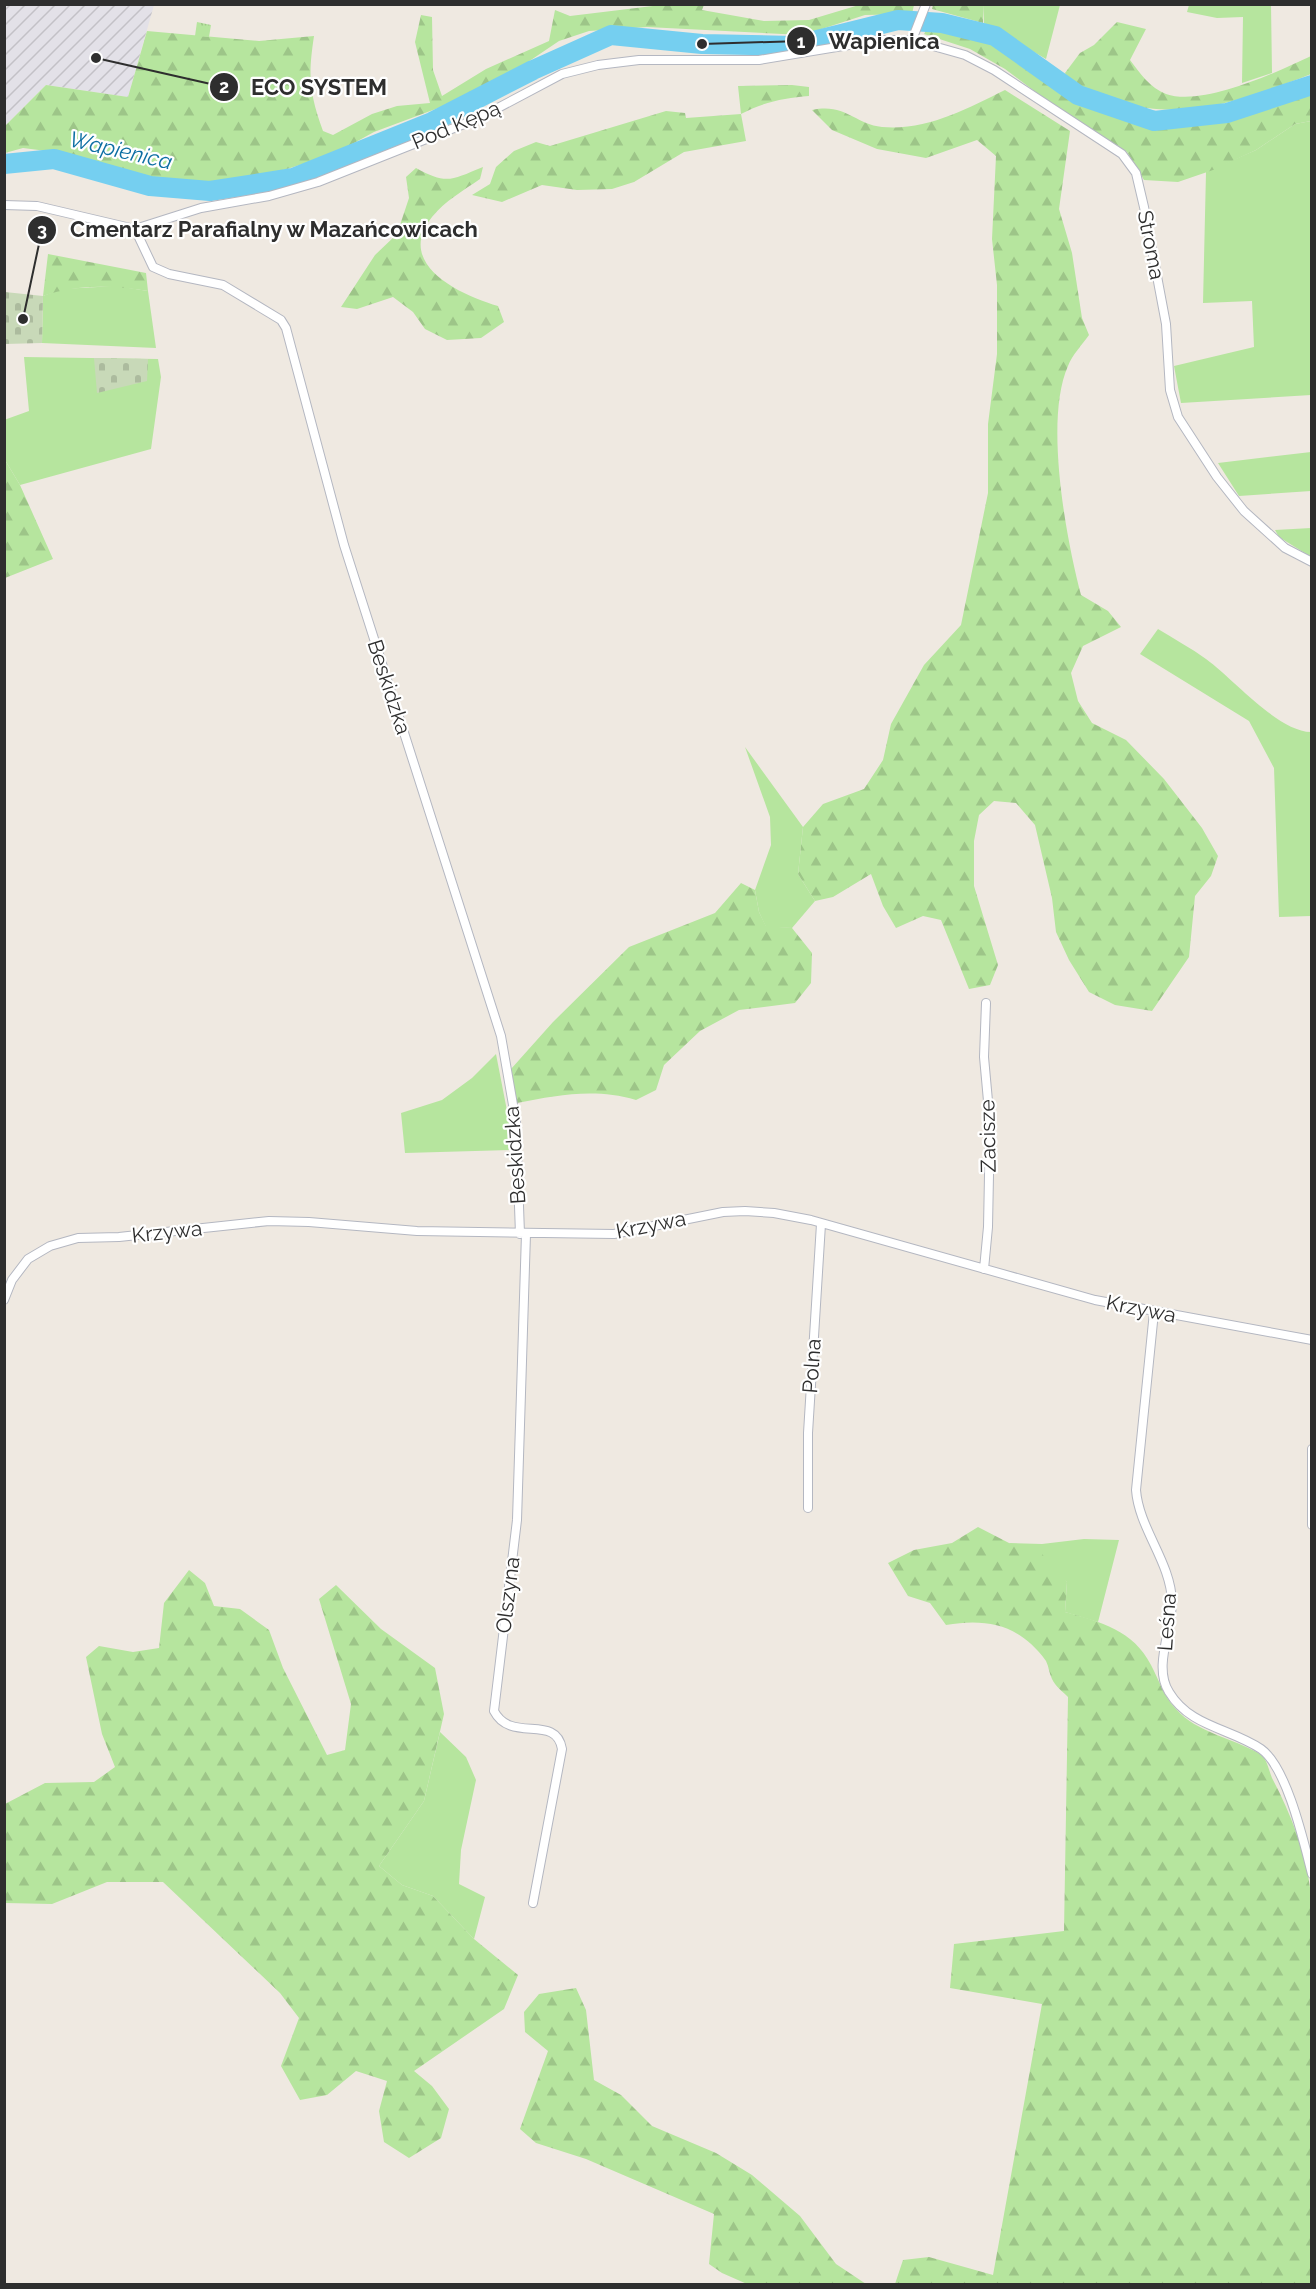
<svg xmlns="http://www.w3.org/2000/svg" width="1316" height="2289" viewBox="0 0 1316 2289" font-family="Raleway,sans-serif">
  <defs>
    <pattern id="industrial-furrows" width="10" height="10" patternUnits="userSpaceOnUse" patternTransform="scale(1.5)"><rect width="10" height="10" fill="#e3e1e8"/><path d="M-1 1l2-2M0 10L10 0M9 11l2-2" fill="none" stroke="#c3c1c7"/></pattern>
    <pattern id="forest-firs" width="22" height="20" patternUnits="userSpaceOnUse" patternTransform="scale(1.5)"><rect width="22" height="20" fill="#b6e59e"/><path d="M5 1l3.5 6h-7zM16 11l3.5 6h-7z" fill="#9dc588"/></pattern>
    <pattern id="cemetery-stones" width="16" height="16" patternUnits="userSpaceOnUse" patternTransform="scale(1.5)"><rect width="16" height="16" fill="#c8d9b8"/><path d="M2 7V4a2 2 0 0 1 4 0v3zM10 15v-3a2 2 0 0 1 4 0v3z" fill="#acbb9e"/></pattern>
    <pattern id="park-tufts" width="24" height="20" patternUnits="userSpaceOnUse" patternTransform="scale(1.5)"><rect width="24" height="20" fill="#b6e59e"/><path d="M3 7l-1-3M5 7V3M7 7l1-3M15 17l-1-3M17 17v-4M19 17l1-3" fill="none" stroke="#9dc588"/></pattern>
  </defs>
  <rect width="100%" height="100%" fill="#efe9e1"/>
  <path fill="url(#industrial-furrows)" d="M 5,5 L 154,5 L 128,97 L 46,85 L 5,126 Z"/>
  <path fill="#b6e59e" d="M 983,5 L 1060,5 L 1046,59 L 984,23 Z
    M 1189,5 L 1271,5 L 1272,73 L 1242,83 L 1243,17 L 1217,18 L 1187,12 Z
    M 1311,121 L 1311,395 L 1181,403 L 1174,366 L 1254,347 L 1252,301 L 1203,303 L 1206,172 L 1256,150 L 1295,124 Z
    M 116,286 L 148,291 L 156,348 L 42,343 L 43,296 L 61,289 Z
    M 24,357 L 158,359 L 161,377 L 151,449 L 20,485 L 5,460 L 4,420 L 29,411 Z
    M 1311,452 L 1311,491 L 1239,496 L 1218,463 Z
    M 1311,528 L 1311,557 L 1279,537 L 1275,530 Z
    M 1158,629 C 1174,639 1191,648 1206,659 C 1235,680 1277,731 1311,732 L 1311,916 L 1279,917 L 1274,768 L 1249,721 L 1140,654 Z
    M 745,747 L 803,827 L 798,874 L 815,901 L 792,928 L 766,927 L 759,912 L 755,890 L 771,845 L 770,817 Z
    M 496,1054 L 509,1121 L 511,1150 L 405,1153 L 401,1113 L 442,1100 L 472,1078 Z
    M 1084,1539 L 1119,1540 L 1098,1622 L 1065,1612 L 1067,1582 L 1009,1543 L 1042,1544 Z
    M 440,1732 L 466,1757 L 476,1780 L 461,1850 L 459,1884 L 485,1897 L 474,1939 L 433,1896 L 402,1885 L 379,1866 L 424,1801 Z"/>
  <path fill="url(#forest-firs)" d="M 704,5 L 702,10 L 764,21 L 809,20 L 859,5 L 914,5 L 912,14 L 865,15 L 803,35 L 647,27 L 589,31 L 559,41 L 525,64 L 449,104 L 374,132 L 334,154 L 287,169 L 227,183 L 170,182 L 119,172 L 62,153 L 23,148 L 5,153 L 5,126 L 46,85 L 128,97 L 147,31 L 259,41 L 314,36 C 308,76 309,92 323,131 L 333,135 L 372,114 L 397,106 L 430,103 L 415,42 L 421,15 L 432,17 L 433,70 L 442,96 L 486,69 L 549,41 L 555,10 L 570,16 L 661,5 Z
    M 933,5 L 983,5 L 983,23 L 932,9 Z
    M 1117,22 L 1146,29 L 1130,60 C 1140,73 1150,88 1166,94 C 1203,107 1277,72 1311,56 L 1311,74 C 1222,109 1159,129 1069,82 L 1065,73 L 1080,53 L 1094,45 Z
    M 928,27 L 995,40 L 1078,100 L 1157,127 L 1227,119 L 1311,91 L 1311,121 L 1295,124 L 1256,150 L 1213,170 L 1178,182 L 1144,180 L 1127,152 L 1061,111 L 1005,69 L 970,49 L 924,34 Z
    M 792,85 L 809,87 L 809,96 C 785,98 763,102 741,114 L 746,141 L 684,152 L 634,182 L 612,189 L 577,190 L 542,185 L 502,202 L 472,195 L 490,184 L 496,167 L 514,151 L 536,142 L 550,146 L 666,111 L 685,113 L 686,118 L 741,114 L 738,86 Z
    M 1005,90 L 1070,131 L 1059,209 L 1072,253 L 1082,318 L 1089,335 C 1082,345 1072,355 1068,366 C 1044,420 1066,538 1081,595 L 1108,611 L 1121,627 L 1083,646 L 1071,673 L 1078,701 L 1092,723 L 1126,740 L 1164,779 L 1202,828 L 1218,856 L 1211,876 L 1195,896 L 1189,957 L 1152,1011 L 1115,1005 L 1089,992 L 1069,960 L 1056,932 L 1052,898 L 1035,825 L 1016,803 L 994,801 L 979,815 L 974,841 L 974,886 L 998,965 L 990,985 L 969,989 L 941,920 L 923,916 L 896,928 L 883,906 L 871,874 L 833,897 L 815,901 L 798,874 L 803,827 L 823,804 L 864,789 L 883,760 L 891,724 L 924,665 L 961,625 L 988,493 L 988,424 L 997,354 L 997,285 L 992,239 L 996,156 L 977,140 L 926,158 L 877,149 L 832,130 L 812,110 C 846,103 854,124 882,127 C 927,131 966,109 1005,90 Z
    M 483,167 L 480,179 C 464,190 445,201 432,217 C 394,264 460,295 498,306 L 504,322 L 481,338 L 447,340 L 425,329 L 413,312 L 393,297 L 357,309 L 341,307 L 375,255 L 397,234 L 409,198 L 406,177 L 416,168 C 447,185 451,180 483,167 Z
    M 48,254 L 146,273 L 148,291 C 113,285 76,284 43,296 Z
    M 5,460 L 20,485 L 53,559 L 5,578 Z
    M 741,883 L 755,890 L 759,912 L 766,926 L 792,928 L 812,953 L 811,983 L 795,1003 L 739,1010 L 700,1031 L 664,1065 L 656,1090 L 636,1100 C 595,1088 558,1095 517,1103 L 511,1069 L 553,1022 L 629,947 L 715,913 Z
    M 978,1527 L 1009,1543 L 1042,1554 L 1067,1582 L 1065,1612 C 1101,1622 1133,1630 1151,1665 C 1159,1680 1164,1697 1176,1709 C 1197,1733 1233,1738 1260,1754 C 1267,1758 1269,1771 1272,1778 C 1291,1814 1306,1852 1311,1894 L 1311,2284 L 895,2284 L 903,2260 L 929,2257 L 993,2275 L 1042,2004 L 950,1988 L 954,1944 L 1064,1931 L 1068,1697 C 1063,1692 1055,1686 1052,1679 C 1049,1673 1049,1667 1046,1661 C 1020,1625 988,1618 946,1625 L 930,1603 L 908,1596 L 888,1563 L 914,1550 L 952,1543 Z
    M 189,1570 L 205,1583 L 214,1606 L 240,1609 L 269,1630 L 283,1668 L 327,1755 L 345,1750 L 351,1704 L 319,1599 L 336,1585 L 381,1629 L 435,1668 L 444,1714 L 424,1801 L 379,1866 L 402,1885 L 433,1896 L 474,1939 L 518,1975 L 504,2009 L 414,2071 L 432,2086 L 449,2109 L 441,2138 L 409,2158 L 384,2142 L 379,2111 L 387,2081 L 356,2071 L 327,2095 L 300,2100 L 281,2066 L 299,2018 L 280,1993 L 163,1882 L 107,1882 L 52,1904 L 5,1903 L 5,1804 L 45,1783 L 94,1782 L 115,1767 L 102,1734 L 86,1657 L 99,1646 L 133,1652 L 159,1648 L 164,1603 Z
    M 576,1988 L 586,2010 L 594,2080 L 621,2095 L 652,2126 L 716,2153 L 752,2175 L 800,2216 L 836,2264 L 866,2284 L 747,2284 L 722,2273 L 709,2264 L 714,2214 L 586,2159 L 536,2143 L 520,2129 L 548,2051 L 525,2032 L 524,2012 L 539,1994 Z"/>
  <path fill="url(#cemetery-stones)" d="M 5,292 L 43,296 L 42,343 L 5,344 Z
    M 94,358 L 148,359 L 147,381 L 97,393 Z"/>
  <path fill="url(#park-tufts)" d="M 197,22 L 211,25 L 209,37 L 195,36 Z"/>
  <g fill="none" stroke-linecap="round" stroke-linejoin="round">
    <path stroke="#75cff0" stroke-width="20" d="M 4,164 L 54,159 L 150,186 L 210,191 L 293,178 L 432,122 L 533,70 L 611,35 L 702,44 L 793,46 L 898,20 L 942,23 L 995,36 L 1078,95 L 1154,121 L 1227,113 L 1312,85"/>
    <defs>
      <path id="street" d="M 912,40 L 926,4
        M 4,205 L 37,206 L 135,229 L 201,208 L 269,196 L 318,182 L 479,118 L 562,74 L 598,65 L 639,60 L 759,60 L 879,40 L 912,40 L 965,55 L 994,70 L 1122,154 L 1136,173 L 1144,207 L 1166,324 L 1170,390 L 1178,417 L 1217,477 L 1244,511 L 1285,548 L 1312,562
        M 135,229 L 153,267 L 169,274 L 223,285 L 281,320 L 286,328 L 344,545 L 501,1036 L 516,1122 L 520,1234
        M 526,1234 L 517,1520 L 494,1711 C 511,1744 556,1713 562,1749 L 533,1903
        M 984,1269 L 988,1227 L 990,1123 L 984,1057 L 986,1003
        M 4,1300 L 12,1280 L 28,1259 L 50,1246 L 78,1238 L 119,1237 L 269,1221 L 309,1222 L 417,1231 L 614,1234 L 723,1212 L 745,1211 L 774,1213 L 811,1220 L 1095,1300 L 1312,1340
        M 1154,1312 L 1136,1490 C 1139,1529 1171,1562 1172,1602 C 1172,1630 1153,1667 1169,1692 C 1190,1727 1230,1728 1261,1749 C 1287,1767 1304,1843 1312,1874
        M 1312,1449 L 1312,1525
        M 808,1508 L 808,1433 L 821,1224"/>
    </defs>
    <use href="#street" stroke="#b4b7c1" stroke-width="10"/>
    <use href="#street" stroke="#fff" stroke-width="8"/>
  </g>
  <g text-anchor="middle" stroke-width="4.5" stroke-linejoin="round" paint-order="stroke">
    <g font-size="21" fill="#2e2e2e" stroke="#fff">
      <text transform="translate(456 125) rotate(-23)" y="7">Pod Kępą</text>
      <text transform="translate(1151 245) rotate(79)" y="7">Stroma</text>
      <text transform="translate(389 687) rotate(72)" y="7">Beskidzka</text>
      <text transform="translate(988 1136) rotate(-91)" y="7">Zacisze</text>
      <text transform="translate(515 1155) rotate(-94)" y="7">Beskidzka</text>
      <text transform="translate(651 1225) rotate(-11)" y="7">Krzywa</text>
      <text transform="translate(167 1232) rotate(-6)" y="7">Krzywa</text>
      <text transform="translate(1141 1309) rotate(11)" y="7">Krzywa</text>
      <text transform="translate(812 1366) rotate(-86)" y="7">Polna</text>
      <text transform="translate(508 1595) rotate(-83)" y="7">Olszyna</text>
      <text transform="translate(1167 1622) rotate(-86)" y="7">Leśna</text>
    </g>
    <g font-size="22" font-style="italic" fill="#0d6fa3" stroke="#fff">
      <text transform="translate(121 150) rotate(13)" y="8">Wapienica</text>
    </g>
  </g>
  <path fill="none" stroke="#2e2e2e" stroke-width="2" d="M702 44L801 41M96 58L224 87M23 319L42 230"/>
  <g fill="#2e2e2e" stroke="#fff" stroke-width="2">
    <circle cx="702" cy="44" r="6"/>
    <circle cx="96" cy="58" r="6"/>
    <circle cx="23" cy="319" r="6"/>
    <circle cx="801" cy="41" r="15"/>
    <circle cx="224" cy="87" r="15"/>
    <circle cx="42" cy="230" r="15"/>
  </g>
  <g font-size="18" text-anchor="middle" font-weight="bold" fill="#fff">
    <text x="801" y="48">1</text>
    <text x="224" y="93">2</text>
    <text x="42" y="236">3</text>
  </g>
  <g font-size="22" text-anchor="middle" font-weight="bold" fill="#2e2e2e" stroke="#fff" stroke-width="4.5" stroke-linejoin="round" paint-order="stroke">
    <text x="884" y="49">Wapienica</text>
    <text x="319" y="95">ECO SYSTEM</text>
    <text x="274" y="237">Cmentarz Parafialny w Mazańcowicach</text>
  </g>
  <rect width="1316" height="2289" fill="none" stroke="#2e2e2e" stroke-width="12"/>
</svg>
